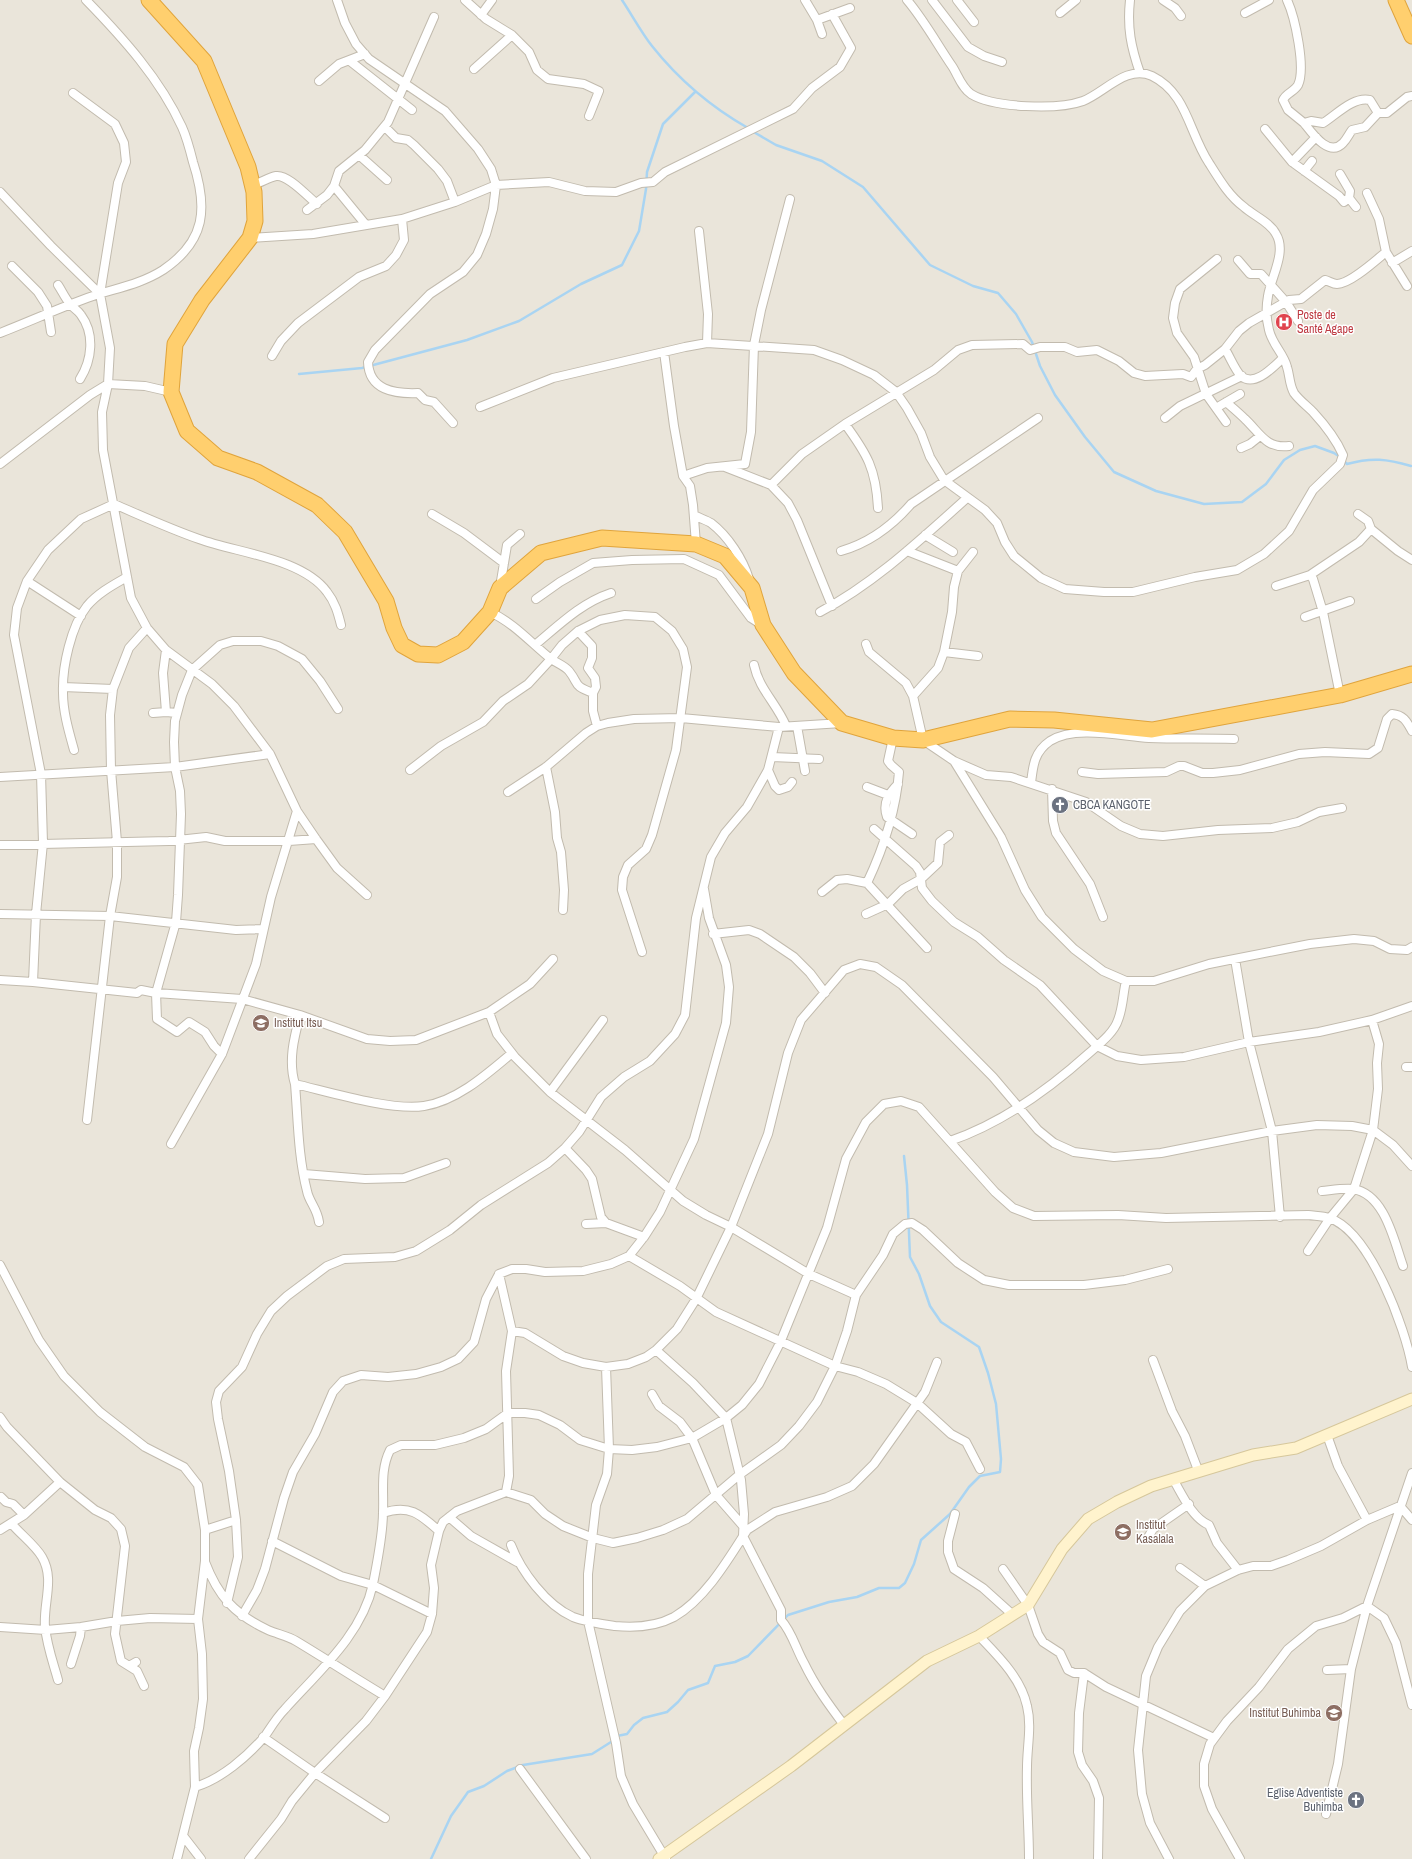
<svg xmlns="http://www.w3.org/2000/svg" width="1412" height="1859" viewBox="0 0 1412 1859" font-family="'Archivo Narrow',sans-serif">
  <rect width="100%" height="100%" fill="#f6f3ec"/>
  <path fill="#eae5da" d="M 0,0 L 1412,0 L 1412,1859 L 0,1859 Z"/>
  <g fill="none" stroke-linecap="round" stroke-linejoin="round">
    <path stroke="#a9d4f2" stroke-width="2.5" d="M 622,0 C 632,15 641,32 652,46 C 679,80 711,107 748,128
      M 752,131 L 776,145 L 822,161 L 863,187 L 930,265 L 973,286 L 998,293 L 1016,314 L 1032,342 L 1040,366 L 1055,395 L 1085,437 L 1114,472 L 1156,491 L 1204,504 L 1242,502 L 1266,484 L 1284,460 L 1300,450 L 1315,446 L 1334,453 L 1340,457
      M 299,374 L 362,368 L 467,340 L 519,321 L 581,284 L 622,265 L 639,231 L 646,189 L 647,172 L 663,124 L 695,92
      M 1344,461 L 1347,464 C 1372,457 1387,459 1411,466
      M 617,1736 L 627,1734 L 634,1725 L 643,1718 L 667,1712 L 678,1702 L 688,1690 L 708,1683 L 715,1666 L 735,1662 L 748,1656 L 788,1615 L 829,1602 L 857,1597 L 879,1588 L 899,1588 L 905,1583 L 914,1564 L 921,1540 L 950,1514 L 969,1487 L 980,1476 L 1000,1472 L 1001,1459 L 996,1404 L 988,1373 L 979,1347 L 941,1322 L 930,1306 L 919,1274 L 910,1257 L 907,1185 L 904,1156
      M 431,1859 L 451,1816 L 468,1792 L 484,1786 L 507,1771 L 523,1765 L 592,1754 L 611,1742"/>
    <defs>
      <path id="street" d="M 337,0 L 345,23 L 356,44 L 369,59 L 445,111 L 478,149 L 491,169 L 496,185 L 493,209 L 486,234 L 477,255 L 463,272 L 430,294 L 375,350 L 368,362 C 369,390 394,394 418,393 L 425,400 L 434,402 L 453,423
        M 465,0 L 486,19 L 512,35 L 529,52 L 537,70 L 548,79 L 584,84 L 599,91 L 589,116
        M 805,0 L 817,20 L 822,34
        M 932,0 L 968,47 L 984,56 L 1002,62
        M 957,0 L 974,22
        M 1130,0 C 1127,28 1131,47 1140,73
        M 1163,0 L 1175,8 L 1181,16
        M 1287,0 C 1295,17 1306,68 1298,85 C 1294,92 1286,93 1283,100 L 1288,110 L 1304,123 L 1311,121 L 1323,123 C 1335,116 1353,96 1370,100 L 1378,113 L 1387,113 L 1407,97 L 1412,96
        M 1060,13 L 1076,0
        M 1245,13 L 1269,0
        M 481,15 L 492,0
        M 817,20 L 850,8
        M 350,61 L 412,110
        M 474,69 L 512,35
        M 319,81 L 339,64 L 365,54
        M 73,93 L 115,124 L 124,143 L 126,162 L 118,183 L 100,294 L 110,348 L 108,384 L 102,412 L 103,450 L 131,598 L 147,628 L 166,650 L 212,684 L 234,706 L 270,754 L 297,811 L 316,839 L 337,868 L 367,895
        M 1304,123 C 1312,133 1329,158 1343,143 C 1347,139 1349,134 1352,130 L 1365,127 L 1378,113
        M 385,127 L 396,138 L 408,140 L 414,145 L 438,169 L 447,181 L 455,202
        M 1265,129 L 1292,162 L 1339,196 L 1344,202 L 1349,198 L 1350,191 L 1340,174
        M 359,155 L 387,180
        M 1292,162 L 1316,137
        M 1304,171 L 1312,161
        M 253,185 C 260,183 270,177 276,176 C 288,174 308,197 317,204
        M 334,186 L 366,225
        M 0,192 L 51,246 L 100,294
        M 1367,193 L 1379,219 L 1386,252 L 1407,286
        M 1349,198 L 1356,207
        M 307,210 L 327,195 L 334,186 L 339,171 L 365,150 L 388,122 L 434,17
        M 699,231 L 708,314 L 707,343
        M 250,238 L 313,234 L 402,219 L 455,202 L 496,185 L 549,182 L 585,191 L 616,192 L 641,183 L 653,182 L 665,172 L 793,109 L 812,88 L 840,67 L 851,48 L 832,14
        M 1217,259 L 1180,289 L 1175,303 L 1173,318 L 1177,333 L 1194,357 L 1206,394 L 1226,422
        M 1238,260 L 1250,274 L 1261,274 L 1286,302 L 1298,321
        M 1392,263 L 1412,251
        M 12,266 L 38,292 L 47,306 L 51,332
        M 58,285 C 62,291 65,298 70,304 C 73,308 78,310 81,315 C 95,334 92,360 80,379
        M 0,333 C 31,321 61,307 93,296 C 117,288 141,284 163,270 C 206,241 208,208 193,162 C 190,150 187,138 182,127 C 160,79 123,38 86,0
        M 1225,349 C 1230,357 1235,370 1241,376 C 1255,388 1274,366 1283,358
        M 664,352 L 674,426 L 683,476 L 690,486 L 693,505 L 696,544
        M 272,356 L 281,341 L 298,323 L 359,277 L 386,266 L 396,255 L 404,240 L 402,219
        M 1226,402 C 1233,408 1239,413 1245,419 C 1260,433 1266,449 1289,446
        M 480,407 L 553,378 L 685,347 L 707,343 L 814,350 L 842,360 L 874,375 L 896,392 L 907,408 L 921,433 L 930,457 L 944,480 L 985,510 L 997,523 L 1005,542 L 1014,556 L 1041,578 L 1065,589 L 1104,592 L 1133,592 L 1195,577 L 1237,570 L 1264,554 L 1289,531 L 1313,490 L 1340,464 L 1343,455 C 1336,439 1325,425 1313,412 C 1307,406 1299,400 1294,393 C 1289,384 1290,376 1287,367 C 1284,354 1272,344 1269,330 C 1266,319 1266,307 1268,296 C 1271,277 1287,252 1276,234 C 1270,222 1254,216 1244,207 C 1229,196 1219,179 1209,163 C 1189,133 1187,93 1152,76 C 1127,64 1104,93 1083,101 C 1058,110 994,108 971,94 C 961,87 958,75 952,66 C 937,44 924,20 907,0
        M 1216,408 L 1240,394
        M 1165,418 L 1180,406 L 1242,376
        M 845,424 C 867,454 876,469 878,508
        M 1241,448 L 1250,444 L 1260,436
        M 0,464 L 90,395 L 108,384 L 145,386 L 171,392
        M 725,467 L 771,485 L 788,503 L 797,520 L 832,606
        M 683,476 L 707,468 L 745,464 L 751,432 L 754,345 L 761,310 L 790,199
        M 771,485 L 802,454 L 845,424 L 934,370 L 958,350 L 972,345 L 1023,344 L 1030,350 L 1040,347 L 1065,347 L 1077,352 L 1097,350 L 1119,361 L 1134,373 L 1145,376 L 1183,374 L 1191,377 L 1197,369 L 1205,365 L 1225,349 L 1239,331 L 1249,323 L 1289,300 L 1301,299 L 1325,280 C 1329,281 1333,284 1337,284 C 1350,284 1375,261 1386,252
        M 432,514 L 464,533 L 504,563
        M 1358,514 L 1368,521 L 1371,529 L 1398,551 L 1412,560
        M 694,515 C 699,518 706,520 711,523 C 728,536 743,559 749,579
        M 925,535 L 953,552
        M 841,551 C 869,543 892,526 911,504 L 1038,418
        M 907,551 L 958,571
        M 1310,575 L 1359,542 L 1371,529
        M 27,581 L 81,616
        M 1276,586 L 1307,576 L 1310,575 L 1313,579 L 1323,612 L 1340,695
        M 500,587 L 507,545 L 520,534
        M 536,599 L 560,582 L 593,563 L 632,560 L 684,559 L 719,575 L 751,618 L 762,625
        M 490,612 C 514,623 531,643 551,659 C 557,663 565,666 569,671 C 580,685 572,685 593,693
        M 820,612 C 875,583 921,539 967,498
        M 1305,617 L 1350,601
        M 578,631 L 592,646 L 592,658 L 588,668 L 595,678 L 596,687 L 593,693 L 593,711 L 597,726
        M 866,644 L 869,652 L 906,683 L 913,696 L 923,740 L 954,761 L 1001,837 L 1025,890 L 1042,917 L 1074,949 L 1103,971 L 1126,981 L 1154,981 L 1209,964 L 1310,944 L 1354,939 L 1374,941 L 1390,949 L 1407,950 L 1412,947
        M 535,645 C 559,625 581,603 611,593
        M 166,650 L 163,673 L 166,712 L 177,713
        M 944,652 L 978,656
        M 754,665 C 759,689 777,704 786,726
        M 63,687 L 113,689
        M 913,696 L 938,668 L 944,652 L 952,612 L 954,587 L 958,571 L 973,552
        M 153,713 L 166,712
        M 797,726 L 805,771
        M 74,750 C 69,732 63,712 63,693 C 62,667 71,626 87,606 C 98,593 113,585 127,577
        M 772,757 L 819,759
        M 954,761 L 986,775 L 1011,777 L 1086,802 L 1121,826 L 1140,834 L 1163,836 L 1218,830 L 1272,828 L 1298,822 L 1319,812 L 1342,808
        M 546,767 L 555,812 L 557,838 L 561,852 L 564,890 L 563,910
        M 410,770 L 441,746 L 483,722 L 503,701 L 528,684 L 551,659 L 562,645 L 578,631 L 600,620 L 625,615 L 655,617 L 672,631 L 683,649 L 687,667 L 676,750 L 652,835 L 646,849 L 628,865 L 623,877 L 622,890 L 642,952
        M 768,770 L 775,786 L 779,790 L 788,787 L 792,782
        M 1082,772 L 1098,774 L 1166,772 L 1179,766 L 1184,766 L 1202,773 L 1213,773 L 1240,770 L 1299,754 L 1325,752 L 1369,754 L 1378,748 L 1387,719 L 1392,714 C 1404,715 1407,722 1412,731
        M 0,777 L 175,767 L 270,754
        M 1031,783 C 1033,766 1034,752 1050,741 C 1075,725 1120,736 1149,738 C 1177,739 1206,738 1234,739
        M 898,784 C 889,793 882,803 887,817 L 912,834
        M 867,787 L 888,795
        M 1052,789 L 1053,821 L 1056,833 L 1090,884 L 1103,917
        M 508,792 L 546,767 L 586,733 L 597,726 L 608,723 L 634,719 L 681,718 L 779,727 L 842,723
        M 874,829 L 916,866 L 920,872 L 922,888 L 932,901 L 954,922 L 978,937 L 1004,960 L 1040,985 L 1097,1046 L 1117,1056 L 1141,1060 L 1184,1057 L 1249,1042 L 1319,1032 L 1372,1020 L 1412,1006
        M 0,845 L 169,841 L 206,837 L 225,841 L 289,841 L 316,839
        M 867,883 C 884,847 896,811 899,772 L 891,765 L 888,761 L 893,738
        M 822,892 L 837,880 L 847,879 L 867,883 L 927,948
        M 0,914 L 110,916 L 236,930 L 263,929
        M 866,914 L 888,904 L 903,889 L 921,879 L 938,863 L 940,842 L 949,835
        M 713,934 L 749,930 L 760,934 L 794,957 L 810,973 L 825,993
        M 1235,959 L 1249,1042 L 1272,1131 L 1280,1217
        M 0,980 L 33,982 L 137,993 L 141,990 L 156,993 L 242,999 L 300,1015 L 367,1039 L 390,1041 L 416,1040 L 489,1012 L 530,984 L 553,959
        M 33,982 L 36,914 L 43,843 L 41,774 L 14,635 L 17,608 L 27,581 L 48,550 L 81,519 L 114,504 C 142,516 170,529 199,539 C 237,553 302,558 327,592 C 335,602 338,613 341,625
        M 489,1012 L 497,1034 L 515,1057 L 550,1092 L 625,1150 L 683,1201 L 706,1215 L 731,1227 L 809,1274 L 856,1295
        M 300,1015 C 294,1038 288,1061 295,1084 C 298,1120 298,1156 307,1191 C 309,1202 317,1208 319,1222
        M 222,1054 L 214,1046 L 205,1032 L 189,1022 L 177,1032 L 157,1019 L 156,993 L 176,922 L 178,895 L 181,814 L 180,791 L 175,767 L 174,742 L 175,721 L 182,695 L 192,670 L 220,645 L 233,641 L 261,641 L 278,646 L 302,659 L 320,681 L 338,709
        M 1406,1067 L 1412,1067
        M 295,1084 C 329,1092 391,1111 424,1106 C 457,1101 487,1074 512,1053
        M 550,1092 L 603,1020
        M 87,1120 L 110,916 L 117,877 L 117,842 L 111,770 L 110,715 L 113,689 L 129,648 L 147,628
        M 950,1141 C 1002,1123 1048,1090 1088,1054 C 1098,1045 1114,1033 1118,1020 C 1123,1008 1123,993 1126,981
        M 171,1144 L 222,1054 L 256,964 L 271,897 L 297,811
        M 565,1148 L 586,1170 L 592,1179 L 601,1217 L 606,1223 L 644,1237
        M 304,1174 L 365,1179 L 404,1178 L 446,1163
        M 1322,1191 C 1332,1190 1344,1188 1353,1189 C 1385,1194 1394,1241 1403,1266
        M 586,1224 L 606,1223
        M 1308,1251 L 1330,1218 L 1354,1189 L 1373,1130 L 1378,1089 L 1377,1063 L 1379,1044 L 1372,1020
        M 629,1256 L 680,1286 L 716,1312 L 835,1366 L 858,1372 L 886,1384 L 917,1403 L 951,1434 L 966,1442 L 980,1469
        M 0,1265 L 39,1340 L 64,1376 L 100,1412 L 145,1447 L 184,1467 L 198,1485 L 205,1530 L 205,1561 L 198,1619 L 202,1654 L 203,1699 L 199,1728 L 194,1751 L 195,1787 L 177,1859
        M 499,1274 L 512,1331 L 506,1371 L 509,1476 L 506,1492
        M 512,1331 L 525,1333 L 563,1356 L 583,1363 L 606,1367 L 628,1364 L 646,1357 L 656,1350 L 677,1329 L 696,1299 L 731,1227 L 768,1134 L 788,1053 L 801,1020 L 844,970 L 860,964 L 876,967 L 902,985 L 993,1077 L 1038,1130 L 1054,1143 L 1074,1152 L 1114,1157 L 1161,1153 L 1272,1131 L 1317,1125 L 1352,1126 L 1373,1130 L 1393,1145 L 1412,1166
        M 656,1350 L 693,1383 L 726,1418 L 741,1480 L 744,1514 L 743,1536 L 781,1610 L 781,1620 C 792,1632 796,1649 804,1663 C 815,1686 829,1705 844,1725
        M 1153,1360 L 1172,1411 L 1185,1436 L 1198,1470
        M 606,1367 L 609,1449 L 607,1474 L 596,1505 L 588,1574 L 588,1621 L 616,1743 L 621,1776 L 633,1804 L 666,1859
        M 652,1394 L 659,1406 L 680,1422 L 692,1438 L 716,1495 L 743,1526
        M 0,1417 L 7,1427 L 60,1482 L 95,1510 L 111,1518 L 121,1529 L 125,1546 L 115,1634 L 121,1661 L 129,1666 L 136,1662
        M 1327,1435 L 1338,1466 L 1367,1520
        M 1173,1479 C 1182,1494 1192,1518 1209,1525 L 1217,1543 L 1238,1570
        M 1,1497 L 6,1502 L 13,1504 L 24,1515
        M 383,1513 C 409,1504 420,1514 439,1531
        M 955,1514 L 948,1541 L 948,1552 L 954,1569 L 983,1588 L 1013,1615
        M 449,1517 L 471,1536 L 517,1562
        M 11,1523 C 20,1534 35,1545 42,1557 C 55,1579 43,1603 45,1627 C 47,1646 53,1662 58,1680
        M 0,1530 L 24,1515 L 60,1482
        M 205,1530 L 236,1520
        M 1147,1539 L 1153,1529 L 1189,1504
        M 272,1541 L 341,1576 L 373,1585 L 432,1614
        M 511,1545 C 521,1571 546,1605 573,1617 C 586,1622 601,1624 615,1626 C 635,1628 655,1627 674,1617 C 705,1599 728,1560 747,1530 L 775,1512 L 827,1497 L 852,1486 L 874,1464 L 925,1392 L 937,1362
        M 205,1562 C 218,1596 234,1614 268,1630 C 277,1634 288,1636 296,1641 C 326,1659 355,1678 385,1696
        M 1180,1568 L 1205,1586
        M 1003,1569 L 1028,1605 L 1038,1634 L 1043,1642 L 1060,1653 L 1068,1670 L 1074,1673 L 1084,1673 L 1106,1687 L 1214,1738
        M 227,1603 L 238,1557 L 236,1520 L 229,1471 L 218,1419 L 216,1402 L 219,1391 L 242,1367 L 257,1334 L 271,1311 L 287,1296 L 327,1266 L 344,1259 L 395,1257 L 416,1251 L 450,1230 L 481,1205 L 548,1163 L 565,1148 L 579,1132 L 601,1097 L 624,1077 L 650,1061 L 675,1034 L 685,1015 L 696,918 L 711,857 L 725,833 L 747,807 L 768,770 L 779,727
        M 242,1616 L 257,1590 L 265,1569 L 284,1498 L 293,1472 L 315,1434 L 333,1392 L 343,1381 L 361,1375 L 388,1377 L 416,1374 L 441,1367 L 458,1359 L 474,1342 L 486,1299 L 499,1274 L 512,1269 L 526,1269 L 545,1272 L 583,1271 L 611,1264 L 629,1256 L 644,1237 L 660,1212 L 694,1139 L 726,1023 L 729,987 L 726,965 L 709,918 L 704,889
        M 0,1627 L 46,1630 L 81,1627 L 117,1621 L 150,1618 L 198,1619
        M 979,1636 C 998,1656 1021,1678 1027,1706 C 1032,1726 1027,1747 1027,1767 C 1026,1798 1029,1828 1029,1859
        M 71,1664 L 80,1636 L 81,1627
        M 129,1666 L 137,1671 L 144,1686
        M 1327,1670 L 1351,1669
        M 1084,1673 L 1079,1713 L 1078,1752 L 1082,1765 L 1093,1781 L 1099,1798 L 1098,1859
        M 263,1737 L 315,1773 L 385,1818
        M 520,1769 L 586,1859
        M 195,1787 C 221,1779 247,1757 265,1736 C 271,1727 277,1717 285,1709 C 318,1672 362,1635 373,1584 C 377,1564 383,1533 383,1512 C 384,1490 380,1470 390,1450 L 401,1445 L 435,1445 L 464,1438 L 486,1429 L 508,1413 L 525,1413 L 539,1415 L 560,1425 L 580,1440 L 609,1449 L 632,1450 L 657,1447 L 692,1438 L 726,1418 L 742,1405 L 759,1384 L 780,1343 L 827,1228 L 846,1159 L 866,1122 L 884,1104 L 901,1101 L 919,1107 L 995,1192 L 1013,1208 L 1034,1216 L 1118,1215 L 1166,1218 L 1308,1215 C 1315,1216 1323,1216 1329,1218 C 1369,1230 1406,1329 1412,1367
        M 1326,1814 L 1338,1764 L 1351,1669 L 1367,1606 L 1412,1473
        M 184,1837 L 201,1859
        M 249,1859 L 281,1819 L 292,1801 L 315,1773 L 366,1721 L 385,1696 L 427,1632 L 432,1614 L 434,1588 L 431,1565 L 439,1531 L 443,1522 L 457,1511 L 506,1492 L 531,1500 L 545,1514 L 563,1526 L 593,1538 L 613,1543 L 637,1538 L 663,1530 L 687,1519 L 739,1475 L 781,1445 L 799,1426 L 817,1402 L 835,1366 L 847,1331 L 856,1295 L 883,1255 L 893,1234 L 905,1224 L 912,1223 L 923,1230 L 958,1263 L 984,1280 L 1009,1285 L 1084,1285 L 1125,1280 L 1168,1269
        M 1169,1859 L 1150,1823 L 1142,1794 L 1138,1750 L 1146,1676 L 1158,1647 L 1180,1611 L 1205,1586 L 1238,1570 L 1253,1566 L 1271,1566 L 1288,1560 L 1321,1546 L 1367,1520 L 1400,1506 L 1412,1520
        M 1240,1859 L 1212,1809 L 1204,1786 L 1204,1764 L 1210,1744 L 1227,1721 L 1259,1687 L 1288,1649 L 1316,1626 L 1343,1618 L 1367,1606 L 1384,1618 L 1396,1643 L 1412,1705"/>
      <path id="secondary" d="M 659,1859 L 791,1766 L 927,1661 L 979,1636 L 1028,1605 L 1062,1549 L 1088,1519 L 1117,1502 L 1151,1486 L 1253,1455 L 1296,1448 L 1412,1399"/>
      <path id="highway" d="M 149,0 L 204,61 L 248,167 L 254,192 L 255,221 L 250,238 L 202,300 L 175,344 L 171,392 L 187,431 L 218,458 L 257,472 L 317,505 L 345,532 L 386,601 L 394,628 L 402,645 L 418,654 L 438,655 L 463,642 L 490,612 L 500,588 L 541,553 L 602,538 L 696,544 L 725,556 L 752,588 L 763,625 L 794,673 L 842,723 L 893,738 L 923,740 L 1010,719 L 1054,720 L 1152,730 L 1340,695 L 1412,674
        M 1396,0 L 1412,36"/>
    </defs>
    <use href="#street" stroke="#c2bbae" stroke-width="10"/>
    <use href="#secondary" stroke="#d6c79b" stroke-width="13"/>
    <use href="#highway" stroke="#e0a43c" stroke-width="17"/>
    <use href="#street" stroke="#fff" stroke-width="8"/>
    <use href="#secondary" stroke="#fff3cd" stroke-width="11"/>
    <use href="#highway" stroke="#ffcf6e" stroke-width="15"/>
  </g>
  <defs>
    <symbol id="hospital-disc" viewBox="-11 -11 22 22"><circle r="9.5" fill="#e0444e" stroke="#fff"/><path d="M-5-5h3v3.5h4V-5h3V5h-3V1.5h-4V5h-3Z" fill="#fff"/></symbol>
    <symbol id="church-disc" viewBox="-11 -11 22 22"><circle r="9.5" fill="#6b7280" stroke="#fff"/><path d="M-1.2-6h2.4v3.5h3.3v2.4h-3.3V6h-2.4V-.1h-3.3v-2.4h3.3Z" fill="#fff"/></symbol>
    <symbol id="school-disc" viewBox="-11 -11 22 22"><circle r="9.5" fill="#8d6e63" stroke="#fff"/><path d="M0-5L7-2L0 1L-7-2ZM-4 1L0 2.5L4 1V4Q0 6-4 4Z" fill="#fff"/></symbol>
  </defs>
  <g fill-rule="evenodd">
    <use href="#hospital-disc" x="1274" y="312" width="20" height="20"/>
    <use href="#church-disc" x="1050" y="795" width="20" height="20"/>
    <use href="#school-disc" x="251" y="1013" width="20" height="20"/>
    <use href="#school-disc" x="1113" y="1522" width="20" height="20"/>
    <use href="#school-disc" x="1324" y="1703" width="20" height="20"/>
    <use href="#church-disc" x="1346" y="1790" width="20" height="20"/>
  </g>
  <g text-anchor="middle" stroke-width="3" stroke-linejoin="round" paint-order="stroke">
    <g font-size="12" fill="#be3a42" stroke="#fff" text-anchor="start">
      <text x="1297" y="319">Poste de<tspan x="1297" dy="14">Santé Agape</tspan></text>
    </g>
    <g font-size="12" fill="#5b616d" stroke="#fff" text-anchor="start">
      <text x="1073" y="809">CBCA KANGOTE</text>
      <text x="1343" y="1797" text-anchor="end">Eglise Adventiste<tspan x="1343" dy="14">Buhimba</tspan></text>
    </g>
    <g font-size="12" fill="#785e54" stroke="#fff" text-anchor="start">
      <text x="274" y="1027">Institut Itsu</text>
      <text x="1136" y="1529">Institut<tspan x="1136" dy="14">Kasalala</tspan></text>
      <text x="1321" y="1717" text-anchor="end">Institut Buhimba</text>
    </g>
  </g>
</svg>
